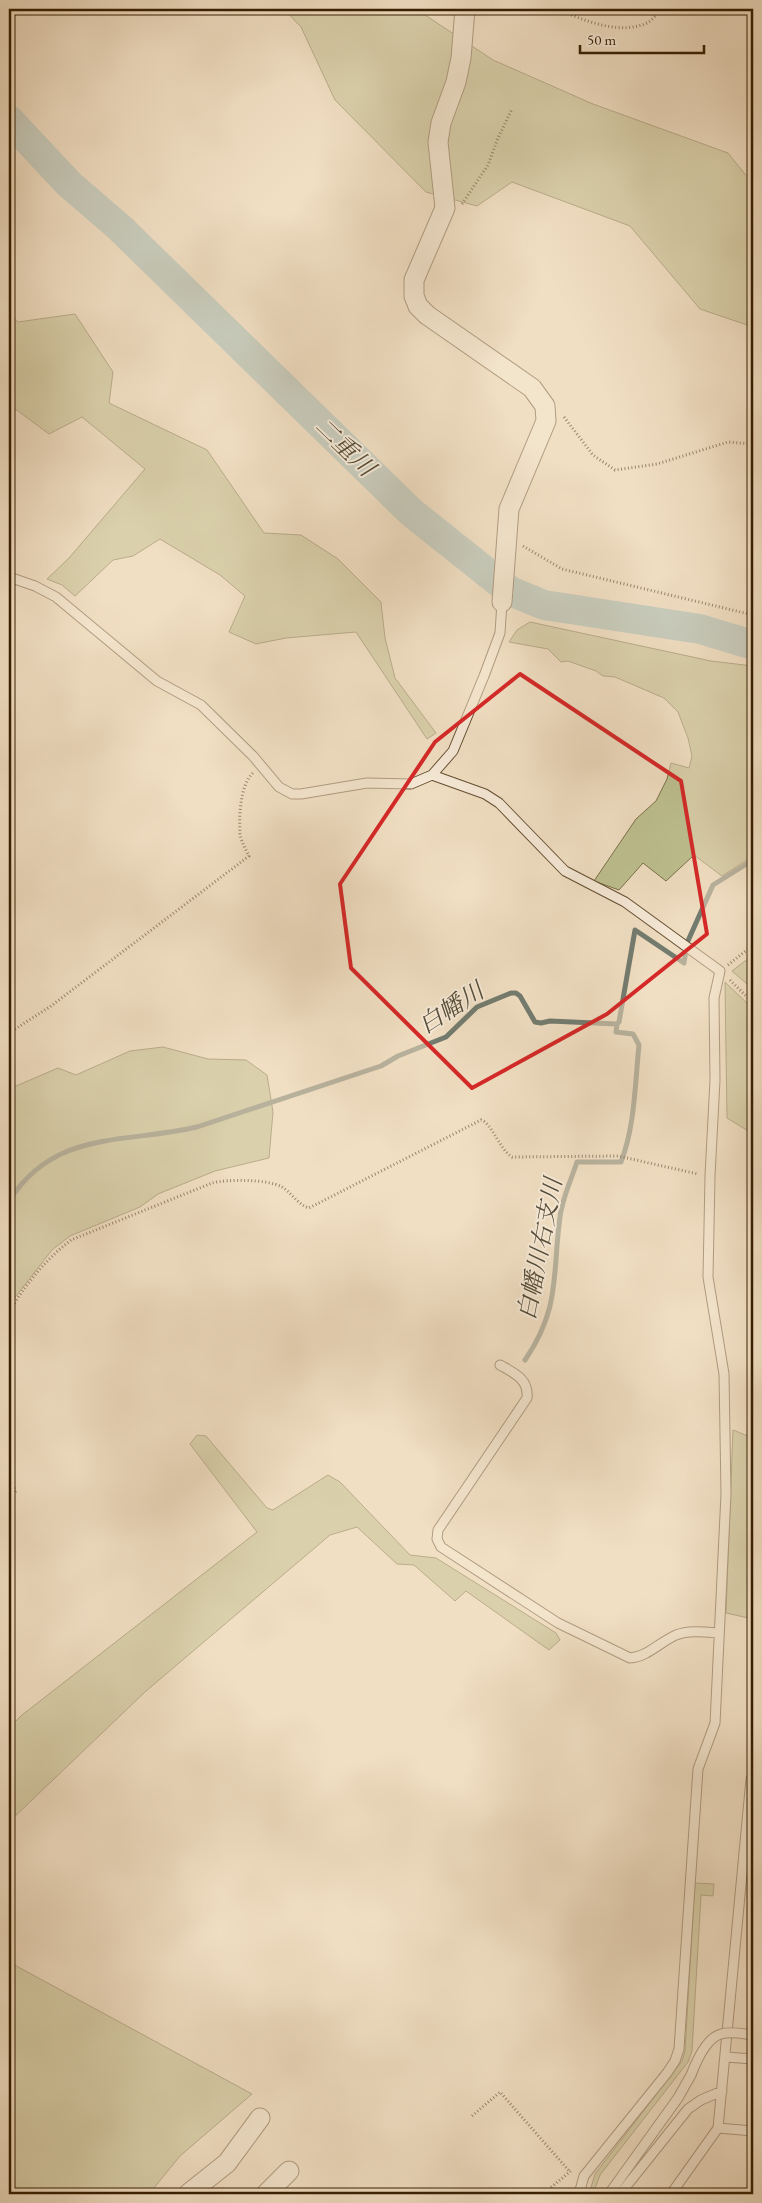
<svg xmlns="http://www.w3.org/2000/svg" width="762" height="2203" viewBox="0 0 762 2203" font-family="'EB Garamond','Noto Serif JP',serif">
  <rect width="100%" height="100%" fill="#f1dfc3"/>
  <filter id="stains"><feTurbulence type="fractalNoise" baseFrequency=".004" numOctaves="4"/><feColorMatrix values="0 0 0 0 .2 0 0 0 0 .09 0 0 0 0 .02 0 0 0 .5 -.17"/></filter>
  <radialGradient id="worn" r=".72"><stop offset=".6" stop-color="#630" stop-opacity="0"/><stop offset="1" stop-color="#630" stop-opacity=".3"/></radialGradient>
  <path fill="#bec191" stroke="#7a7048" d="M 284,9 L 416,9 L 493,60 L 593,104 L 728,153 L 753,184 L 753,327 L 700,309 L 630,226 L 512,182 L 477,206 L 426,192 L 335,100 L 301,27 Z
    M 9,314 L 18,322 L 75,314 L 113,372 L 109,403 L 207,450 L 264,533 L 301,535 L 338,559 L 381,602 L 385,638 L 395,678 L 436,733 L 427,739 L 356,632 L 286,638 L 256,644 L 229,632 L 245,596 L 220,575 L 160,539 L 133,556 L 113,560 L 75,596 L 62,585 L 47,579 L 69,558 L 145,469 L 82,417 L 49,434 L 14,408 L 9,413 Z
    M 530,622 L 711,661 L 753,666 L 753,856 L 722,876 L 694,855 L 666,881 L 643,863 L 619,890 L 594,881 L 636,819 L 656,801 L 667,779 L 671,763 L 689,768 L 692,756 L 688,738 L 678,712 L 664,698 L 615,677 L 603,676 L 596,671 L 568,661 L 561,662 L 548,649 L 509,642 L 517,630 Z
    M 753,955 L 753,989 L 732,971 Z
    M 725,982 L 749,1005 L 753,1015 L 753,1134 L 727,1118 Z
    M 163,1047 L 208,1059 L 246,1060 L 267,1075 L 273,1112 L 269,1158 L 215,1171 L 158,1194 L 140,1207 L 70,1236 L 52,1250 L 9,1305 L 9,1089 L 58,1068 L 76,1075 L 130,1051 Z
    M 733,1430 L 753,1438 L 753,1619 L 726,1613 Z
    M 197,1435 L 206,1436 L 267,1508 L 273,1510 L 328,1475 L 340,1482 L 410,1555 L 436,1558 L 556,1633 L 560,1640 L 549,1650 L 466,1591 L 455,1601 L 414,1565 L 397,1564 L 357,1527 L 330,1535 L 146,1691 L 9,1822 L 9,1728 L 22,1715 L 257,1532 L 190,1444 Z
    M 695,1883 L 714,1884 L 713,1896 L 701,1895 L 692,2051 L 688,2062 L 600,2175 L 593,2194 L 589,2194 L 595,2174 L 682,2061 L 685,2051 Z
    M 9,1962 L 252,2094 L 180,2156 L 149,2194 L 9,2194 Z"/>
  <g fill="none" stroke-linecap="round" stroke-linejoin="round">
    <path stroke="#737c70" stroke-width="5" d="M 9,1201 C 55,1129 124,1144 197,1127 L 381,1066 L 398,1056 L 446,1037 L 477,1007 L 511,993 L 516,993 L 520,996 L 535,1022 L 541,1023 L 550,1021 L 617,1024 L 619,1022 L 635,930 L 684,963 L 687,943 L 713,885 L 753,860
      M 525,1360 C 561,1307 552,1275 560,1217 C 562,1199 571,1180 577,1162 L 621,1162 C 635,1126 635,1083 639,1045 L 633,1034 L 616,1032 L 617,1024"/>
    <path stroke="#9cbbbb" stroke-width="30" d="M 9,120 L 69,184 L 119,227 L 411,512 L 510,591 L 544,605 L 700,629 L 753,645"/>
    <defs>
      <path id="service" d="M 9,577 L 35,586 L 56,597 L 157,681 L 201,705 L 253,756 L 279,787 L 292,794 L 301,794 L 367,783 L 411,784 L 432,775 L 453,751 L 484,676 L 500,633 L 502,602
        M 432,775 L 485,794 L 499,803 L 565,871 L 625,902 L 720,971 L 714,998 L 715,1080 L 710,1176 L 708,1277 L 724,1374 L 726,1494 L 715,1723 L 698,1769 L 679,2049 L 675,2061 L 667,2073 L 584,2176 L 579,2194
        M 500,1365 C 514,1373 529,1379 527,1398 L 438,1530 L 437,1539 L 441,1547 L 558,1623 L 630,1658 C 647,1657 660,1642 676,1635 C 689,1630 705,1632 719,1633
        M 726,2057 L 753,2059
        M 718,2128 L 753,2131
        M 609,2194 L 678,2098 L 691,2075
        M 620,2194 L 688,2109 L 701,2100 L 722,2091
        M 671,2194 L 718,2128 L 751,1779 L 753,1779"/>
      <path id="minor" d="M 465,9 L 461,58 L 456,82 L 441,123 L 438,142 L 445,208 L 414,280 L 414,296 L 418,306 L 427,315 L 532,388 L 545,406 L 546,421 L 509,509 L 502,602
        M 188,2194 L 227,2163 L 260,2118
        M 266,2194 L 289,2171"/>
    </defs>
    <use href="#service" stroke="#654e31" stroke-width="11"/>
    <use href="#minor" stroke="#654e31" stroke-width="21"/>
    <path stroke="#361e00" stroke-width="3" stroke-dasharray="1 2.5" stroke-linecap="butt" d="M 555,9 C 583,19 617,36 647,23 C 652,21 657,13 661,9
      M 462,204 L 488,165 L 498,138 L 512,109
      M 564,417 L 593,455 L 615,470 L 657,464 L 728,442 L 753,444
      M 523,546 L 562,569 L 753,615
      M 728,965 L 753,945
      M 730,980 L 753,1003
      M 9,1033 L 51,1006 L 249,856 C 246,850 241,841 240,834 C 239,816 240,785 253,773
      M 9,1312 C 25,1285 46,1259 71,1240 L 212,1183 C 227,1179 268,1179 282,1187 C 292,1193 298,1205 309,1208 L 481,1120 C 492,1123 499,1149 512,1157 L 618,1156 L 698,1174
      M 9,1479 L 16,1491 L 9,1499
      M 472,2116 L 500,2092 L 570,2172
      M 543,2194 L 572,2170"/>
    <use href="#service" stroke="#f6ead8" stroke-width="9"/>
    <use href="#minor" stroke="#f6ead8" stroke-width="19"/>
    <defs>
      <path id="service-bridge" d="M 691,2075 C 696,2062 706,2038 721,2034 C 730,2031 744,2034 753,2035"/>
    </defs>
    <use href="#service-bridge" stroke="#654e31" stroke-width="11" stroke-linecap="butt"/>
    <use href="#service-bridge" stroke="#f6ead8" stroke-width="9"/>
  </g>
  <path d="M0 0H762V2203H0ZM 520,674 L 681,781 L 707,934 L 607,1014 L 472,1088 L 351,968 L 340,884 L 435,742 Z" fill="#f1dfc3" fill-opacity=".55" fill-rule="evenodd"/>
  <path fill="none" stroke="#d62828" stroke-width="4" stroke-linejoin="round" d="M 520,674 L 681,781 L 707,934 L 607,1014 L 472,1088 L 351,968 L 340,884 L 435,742 Z"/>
  <g text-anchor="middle" stroke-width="4" stroke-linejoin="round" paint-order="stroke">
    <g font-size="24" font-style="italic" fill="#554d38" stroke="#f6ead8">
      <text transform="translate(345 447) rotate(44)" y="8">二重川</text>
      <text transform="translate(451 1008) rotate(-33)" y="8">白幡川</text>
      <text transform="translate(540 1249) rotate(-79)" y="8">白幡川右支川</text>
    </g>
  </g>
  <rect width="762" height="2203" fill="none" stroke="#f1dfc3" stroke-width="30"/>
  <rect x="10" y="10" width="742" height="2183" fill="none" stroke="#361e00" stroke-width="2.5"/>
  <rect x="15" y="15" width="732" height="2173" fill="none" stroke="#361e00"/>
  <path d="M580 45v8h124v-8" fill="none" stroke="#361e00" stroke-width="2.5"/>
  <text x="587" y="45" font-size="15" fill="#361e00" stroke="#f6ead8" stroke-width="4" paint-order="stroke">50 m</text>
  <rect width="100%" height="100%" filter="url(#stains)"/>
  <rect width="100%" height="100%" fill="url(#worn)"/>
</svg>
